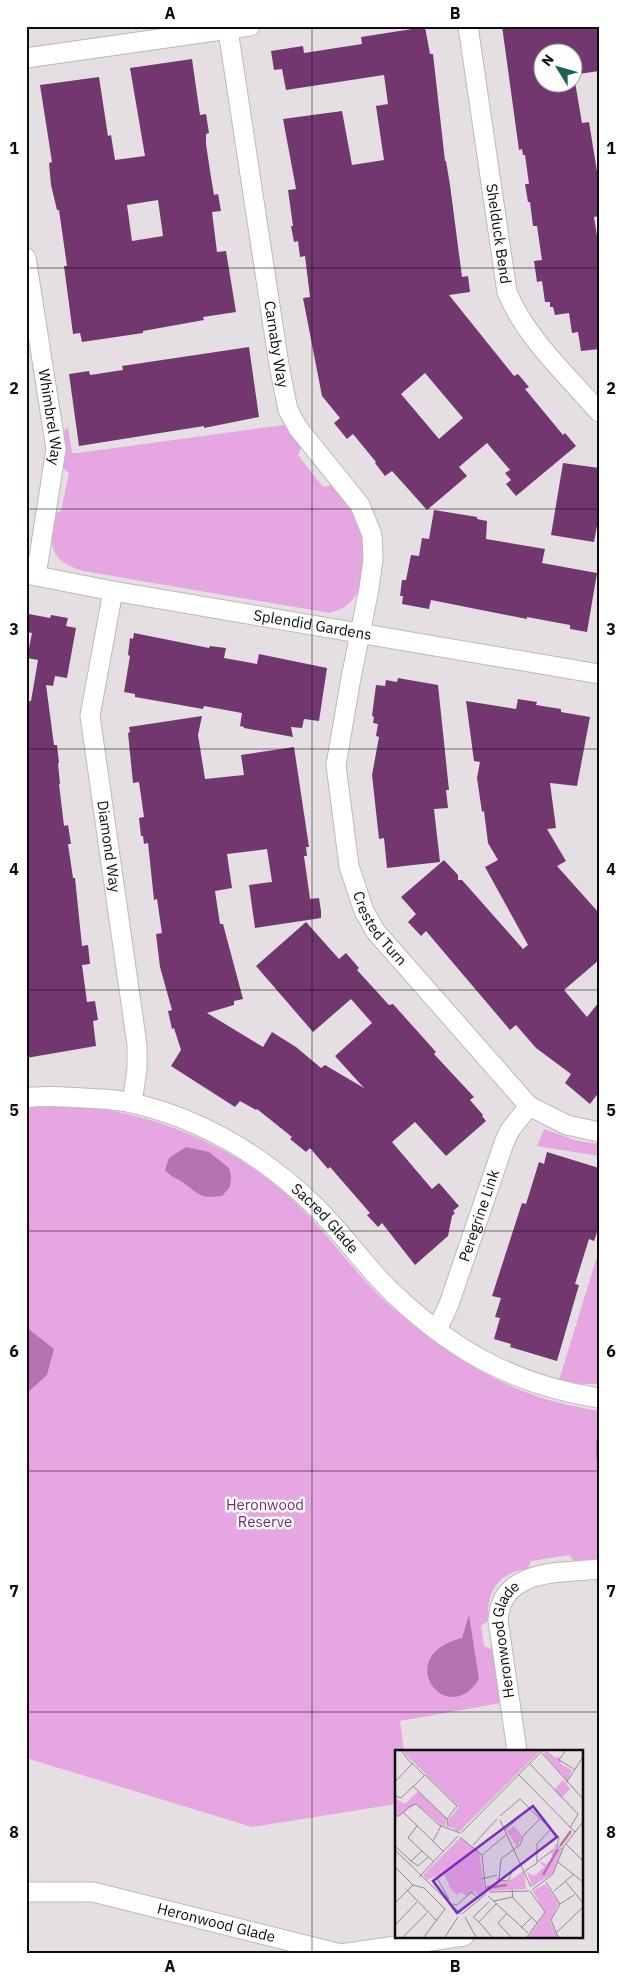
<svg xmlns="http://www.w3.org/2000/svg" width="625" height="1980" viewBox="0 0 625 1980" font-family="'IBM Plex Sans',sans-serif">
  <rect width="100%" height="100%" fill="#e5dfe4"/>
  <path fill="#e6a6e1" d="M 284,425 L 301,448 L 298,455 L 323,487 L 332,485 C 343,498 355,511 361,527 C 368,547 363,562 360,581 C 359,586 359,591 356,595 C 350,605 341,610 330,613 L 83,571 C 49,560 50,547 53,515 L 61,511 L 69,473 L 62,467 L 63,455 L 65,455 L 66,451 L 62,449 L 62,433 L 68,427 L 72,453 L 78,453 Z
    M 40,1106 C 56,1106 73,1105 89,1107 C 168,1117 247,1153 303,1210 C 335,1242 360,1281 395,1310 C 436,1346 484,1378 536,1396 C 556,1403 578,1407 599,1411 L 599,1560 L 574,1561 L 569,1555 L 531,1561 L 528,1569 C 498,1572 486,1592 488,1621 L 481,1626 L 484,1646 L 493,1650 L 501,1703 L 400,1721 L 404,1751 L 396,1751 L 396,1804 L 252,1827 L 26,1758 L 26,1109 Z
    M 544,1129 L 578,1141 L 599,1144 L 599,1156 L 537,1146 Z
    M 599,1250 L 599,1384 L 584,1384 L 559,1380 Z"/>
  <path fill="#b574b0" d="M 186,1147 L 209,1152 L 229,1168 L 231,1177 L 230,1187 L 222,1196 C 201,1198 202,1197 185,1184 C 178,1178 173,1179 165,1170 L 169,1158 Z
    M 26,1327 L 54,1349 L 47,1375 L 26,1394 Z
    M 469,1615 L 479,1679 C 447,1731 390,1656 462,1638 Z"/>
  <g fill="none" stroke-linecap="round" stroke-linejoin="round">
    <path stroke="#b574b0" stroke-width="5.5" d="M 599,1441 L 599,1458"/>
  </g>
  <path fill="#733770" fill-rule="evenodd" d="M 502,26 L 599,26 L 599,71 L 572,75 L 572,52 L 542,52 L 542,82 L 575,82 L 582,123 L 589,122 L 599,184 L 599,216 L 594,217 L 599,249 L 599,349 L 581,351 L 578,332 L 572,333 L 569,313 L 555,315 L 553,307 L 550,307 L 550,302 L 545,302 L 542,281 L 537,282 L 534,261 L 542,260 L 537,226 L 533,226 L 530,202 L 528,202 L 525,184 L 529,184 L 525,155 L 523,155 L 522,149 L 519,150 Z
    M 425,27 L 430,54 L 433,54 L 445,161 L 446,161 L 450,185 L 462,277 L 468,276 L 470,292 L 449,295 L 514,376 L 518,374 L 529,387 L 525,389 L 563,435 L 565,433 L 576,446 L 516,496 L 506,484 L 511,480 L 505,473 L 510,470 L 487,443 L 459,467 L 467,476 L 427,510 L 392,471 L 385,476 L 375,463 L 376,462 L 353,434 L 347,439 L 334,423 L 340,418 L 322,396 L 303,298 L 310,297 L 305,256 L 300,257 L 298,241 L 294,242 L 291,226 L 293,226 L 288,190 L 296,189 L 283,119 L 342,111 L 352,165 L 384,160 L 376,106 L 388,104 L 384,75 L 286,90 L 282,69 L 274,70 L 271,51 L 303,46 L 304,53 L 362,44 L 361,37 ZM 425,373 L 463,418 L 439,439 L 401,394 Z
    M 192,59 L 200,115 L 206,114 L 209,133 L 206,134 L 206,144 L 210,171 L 214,195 L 218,194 L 221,211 L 212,212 L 217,252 L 226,251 L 236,312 L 203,317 L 204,320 L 143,331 L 143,333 L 82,342 L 80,333 L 73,334 L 64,266 L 67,266 L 59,210 L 57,210 L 51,185 L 49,163 L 52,162 L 40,85 L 99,77 L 108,136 L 111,135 L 115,160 L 145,156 L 130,68 ZM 158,200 L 163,236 L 132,241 L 127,205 Z
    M 249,347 L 259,417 L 204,428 L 204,426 L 79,446 L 69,374 L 89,371 L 90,375 L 123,370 L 122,366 Z
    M 563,463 L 599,468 L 599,514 L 594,542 L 551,535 Z
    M 434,510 L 477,517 L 477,519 L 487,521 L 486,539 L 545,549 L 542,563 L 597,573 L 587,632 L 570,629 L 570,625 L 527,617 L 527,619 L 431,600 L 429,609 L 402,604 L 403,596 L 400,596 L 402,580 L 406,580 L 411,555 L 419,556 L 422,538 L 429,539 Z
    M 29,614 L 50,618 L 51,615 L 68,618 L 66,626 L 76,628 L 67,678 L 55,676 L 53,686 L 46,685 L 54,745 L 57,745 L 59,763 L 58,763 L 60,784 L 59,784 L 64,826 L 68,825 L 71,844 L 68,844 L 73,878 L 75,878 L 82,946 L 88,945 L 90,964 L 82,965 L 87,1002 L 95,1001 L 98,1020 L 93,1021 L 96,1046 L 26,1058 L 26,701 L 31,701 L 38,660 L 27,658 L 32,633 L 26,632 Z
    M 134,633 L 209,648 L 210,646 L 226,648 L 224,658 L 257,664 L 259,654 L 327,668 L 319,721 L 304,719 L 302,728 L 291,727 L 293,737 L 244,728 L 244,727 L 240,726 L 242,713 L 204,706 L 203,709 L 135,697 L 135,694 L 124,692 L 130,656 L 128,655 L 130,638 L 133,639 Z
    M 398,678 L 438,685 L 449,790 L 446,790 L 448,808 L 434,809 L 440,862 L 387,868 L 384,838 L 379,839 L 372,775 L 379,737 L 376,736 L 378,724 L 373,723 L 374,717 L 372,716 L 376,685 L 385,686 L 386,680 L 397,682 Z
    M 518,699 L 537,702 L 536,705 L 561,709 L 561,712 L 590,717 L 577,786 L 550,783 L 556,828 L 547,829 L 566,861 L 557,866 L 599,913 L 599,960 L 564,990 L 587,1017 L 599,1002 L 599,1092 L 590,1104 L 565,1083 L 571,1074 L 536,1048 L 516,1025 L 510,1030 L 426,931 L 421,936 L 408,922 L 416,914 L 401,897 L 444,860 L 458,875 L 458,880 L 462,880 L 523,949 L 528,945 L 485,867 L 498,860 L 488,843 L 484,811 L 482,812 L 477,778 L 480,762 L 474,761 L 466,701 L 516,709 Z
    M 202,716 L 198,735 L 205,779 L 244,775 L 241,755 L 294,747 L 309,847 L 306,847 L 307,856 L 304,856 L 310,899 L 319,898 L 321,911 L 321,918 L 255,928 L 249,885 L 272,882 L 267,849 L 227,854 L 232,888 L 215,891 L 220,924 L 223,924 L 243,999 L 234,1001 L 234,1005 L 207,1013 L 263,1047 L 272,1032 L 296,1047 L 321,1068 L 325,1065 L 364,1088 L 335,1056 L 372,1023 L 351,999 L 313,1032 L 256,966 L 306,922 L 339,959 L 346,953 L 359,968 L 357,970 L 389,1005 L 393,1004 L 436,1052 L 434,1054 L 474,1097 L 470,1100 L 483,1115 L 482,1116 L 486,1121 L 446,1156 L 415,1122 L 392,1142 L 432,1189 L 439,1183 L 459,1206 L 453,1211 L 455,1213 L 452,1216 L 448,1236 L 415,1265 L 382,1223 L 378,1227 L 367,1215 L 370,1213 L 330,1167 L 328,1169 L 310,1148 L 306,1152 L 290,1139 L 292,1137 L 257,1109 L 256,1110 L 240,1101 L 235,1107 L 171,1066 L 181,1050 L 174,1028 L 172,1029 L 168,1011 L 172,1010 L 160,967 L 156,934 L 162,933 L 157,899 L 154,900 L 148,843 L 144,844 L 143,836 L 141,836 L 139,818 L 144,817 L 139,782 L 133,783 L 128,733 L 130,732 L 129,727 Z
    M 547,1152 L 599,1168 L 599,1226 L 594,1241 L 589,1239 L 575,1284 L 579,1285 L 557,1361 L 510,1347 L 511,1344 L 494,1339 L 500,1318 L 495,1317 L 501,1298 L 492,1296 L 522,1203 L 526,1204 L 539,1162 L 544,1164 Z"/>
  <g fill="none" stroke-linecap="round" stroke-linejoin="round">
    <defs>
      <g id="street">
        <path id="s1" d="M 468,26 L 507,292 C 525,337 567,375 599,412"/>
        <path id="s2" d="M 228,30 L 279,365 L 288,410 L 298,428 L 360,505 L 372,535 L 373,559 L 369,589 L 351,678 L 336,765 L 349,866 L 364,911 L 376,932 L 529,1106 L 567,1125 L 599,1132"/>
        <path d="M 26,58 L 250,26"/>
        <path id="s3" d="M 26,258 L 56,449 L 36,576"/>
        <path id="s4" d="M 26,574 L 113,591 L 599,674"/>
        <path id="s5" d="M 113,591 L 90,716 L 137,1045 L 137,1069 L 132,1103"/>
        <path id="s6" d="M 26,1098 C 45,1095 64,1097 83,1098 C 99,1099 116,1099 132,1103 C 203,1119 266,1158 317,1208 C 345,1236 367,1269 396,1296 C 457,1353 516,1385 599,1398"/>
        <path id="s7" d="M 437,1330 L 449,1304 L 504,1143 L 510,1130 L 529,1106"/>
        <path id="s8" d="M 517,1751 L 498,1620 C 501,1568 562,1573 599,1569"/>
        <path id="s9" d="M 26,1892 L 93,1892 L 341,1954 L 464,1936"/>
      </g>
    </defs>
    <use href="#street" stroke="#bdb8bc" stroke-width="21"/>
    <use href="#street" stroke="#fff" stroke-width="19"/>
  </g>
  <path fill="none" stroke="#0d0c0d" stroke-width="1" stroke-opacity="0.55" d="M 312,26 L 312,1954M 26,268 L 599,268M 26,509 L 599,509M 26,749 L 599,749M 26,990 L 599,990M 26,1231 L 599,1231M 26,1471 L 599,1471M 26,1712 L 599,1712"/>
  <g text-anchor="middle" stroke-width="5" stroke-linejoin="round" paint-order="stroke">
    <g font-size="15" fill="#0d0c0d" stroke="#fff">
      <text dy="5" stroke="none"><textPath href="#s1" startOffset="210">Shelduck Bend</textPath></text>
      <text dy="5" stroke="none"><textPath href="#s2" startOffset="318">Carnaby Way</textPath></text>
      <text dy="5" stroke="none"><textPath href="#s3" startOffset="161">Whimbrel Way</textPath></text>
      <text dy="5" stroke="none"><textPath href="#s4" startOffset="291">Splendid Gardens</textPath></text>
      <text dy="5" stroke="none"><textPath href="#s5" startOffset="259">Diamond Way</textPath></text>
      <text dy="5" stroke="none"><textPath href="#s2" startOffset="942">Crested Turn</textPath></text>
      <text dy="5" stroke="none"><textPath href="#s7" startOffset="122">Peregrine Link</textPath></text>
      <text dy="5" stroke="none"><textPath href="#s6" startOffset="335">Sacred Glade</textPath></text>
      <text dy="5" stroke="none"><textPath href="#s8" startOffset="114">Heronwood Glade</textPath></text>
      <text dy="5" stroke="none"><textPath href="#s9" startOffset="194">Heronwood Glade</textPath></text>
    </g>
    <g font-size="15" fill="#782a75" stroke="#fff">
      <text x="265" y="1510">Heronwood<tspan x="265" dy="17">Reserve</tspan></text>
    </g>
  </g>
  <g transform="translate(395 1750)">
    <rect width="188" height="188" fill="#e5dfe4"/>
    <path d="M 6,0 L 146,0 L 64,82 L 53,76 L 53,70 L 64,57 ZM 150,0 L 161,8 L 164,6 L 166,14 L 177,20 L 172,31 L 149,4 ZM 168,30 L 175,39 L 166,48 L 159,40 ZM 23,41 L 51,68 L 51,76 L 46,75 L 21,54 L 5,65 L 0,65 L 0,48 L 10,54 ZM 119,76 L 127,86 L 122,97 L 112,81 ZM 65,88 L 84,101 L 90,143 L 85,147 L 79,142 L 71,146 L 66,142 L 62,145 L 55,138 L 49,123 L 32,130 L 28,125 ZM 161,94 L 166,101 L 158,123 L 137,137 L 132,122 L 139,126 L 149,117 L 144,111 L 151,114 L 158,108 L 156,102 ZM 129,121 L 131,139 L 94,141 L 89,137 L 103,132 L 100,127 L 112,132 ZM 150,134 L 164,153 L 155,171 L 163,187 L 133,187 L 150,163 L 138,141 Z" fill="#e6a6e1"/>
    <path fill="none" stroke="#b574b0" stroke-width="2.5" d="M 165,96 L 176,81M 148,125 L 163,99M 92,138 L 112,135"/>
    <path fill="none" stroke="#8f8b8e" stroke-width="1" d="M 171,0 L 164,10 L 179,19M 147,3 L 188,49M 17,13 L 29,25M 135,14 L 183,64 L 175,78M 124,25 L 180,82M 0,32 L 17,14 L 5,0M 171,33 L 188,7M 18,36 L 52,69 L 53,77M 0,46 L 6,48 L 30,25 L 62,56 L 52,69M 8,62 L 49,102M 0,66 L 4,66 L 15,56 L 21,54 L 44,75 L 65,83M 105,66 L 125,49 L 164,87 L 162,96 L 168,100M 105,70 L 136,137M 22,76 L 13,88 L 39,112M 110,80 L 135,58M 66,83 L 148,0M 65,87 L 87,105 L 91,143M 38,91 L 46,76M 171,94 L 188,111M 78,95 L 102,69M 0,96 L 16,111 L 27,101M 0,100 L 66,164M 87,105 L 112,84M 16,111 L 23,116 L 33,107M 143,111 L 158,100M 163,112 L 188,132M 127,113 L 118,119 L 113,131 L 104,130 L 106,109 L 125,95 L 128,86 L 145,69M 0,117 L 18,135M 130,121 L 142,113 L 142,94 L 156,79M 24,127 L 63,86M 42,128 L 54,149M 87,129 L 102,125M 151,132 L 165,154 L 156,170 L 163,187M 171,132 L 188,153M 18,135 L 29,138 L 50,159 L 29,187M 11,139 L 42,171M 117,139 L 118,148 L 142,173M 137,140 L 158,124 L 169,96 L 188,72M 159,141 L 179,124M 94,142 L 134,141M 93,146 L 133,183M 99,151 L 118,147M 0,153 L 18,135M 58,154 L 62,155 L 76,142 L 85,150M 165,154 L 179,145M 112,163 L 103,173 L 116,187M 67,164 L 91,144M 70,167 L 81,187M 84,172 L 78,167 L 94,152M 0,175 L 22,152M 126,178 L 137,167M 161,183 L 188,157M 8,187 L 32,163M 50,187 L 63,167M 97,187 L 84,172 L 102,153M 132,187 L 150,162 L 135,141"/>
    <path fill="#7b2cbf" fill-opacity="0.15" stroke="#7b2cbf" stroke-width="2.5" d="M 138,56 L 162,87 L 62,163 L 38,131 Z"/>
    <rect width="188" height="188" fill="none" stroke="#0d0c0d" stroke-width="2.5"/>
  </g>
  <rect width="625" height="1980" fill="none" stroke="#ffffff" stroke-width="55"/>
  <g transform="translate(558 68) rotate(307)"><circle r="24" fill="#ffffff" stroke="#9e9e9e"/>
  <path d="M0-4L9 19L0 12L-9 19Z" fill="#1a6257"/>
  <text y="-8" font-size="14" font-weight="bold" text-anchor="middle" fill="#0d0c0d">N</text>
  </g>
  <rect x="28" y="28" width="570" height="1924" fill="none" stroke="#0d0c0d" stroke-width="2"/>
  <g font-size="16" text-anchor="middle" font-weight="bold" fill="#0d0c0d">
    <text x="170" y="19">A</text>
    <text x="455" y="19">B</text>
    <text x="14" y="154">1</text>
    <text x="611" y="154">1</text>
    <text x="14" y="394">2</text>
    <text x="611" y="394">2</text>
    <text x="14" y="635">3</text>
    <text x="611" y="635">3</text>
    <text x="14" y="875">4</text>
    <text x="611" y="875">4</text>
    <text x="14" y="1116">5</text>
    <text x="611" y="1116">5</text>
    <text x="14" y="1357">6</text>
    <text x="611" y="1357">6</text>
    <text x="14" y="1597">7</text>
    <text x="611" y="1597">7</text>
    <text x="14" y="1838">8</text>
    <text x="611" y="1838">8</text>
    <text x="170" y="1972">A</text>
    <text x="455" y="1972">B</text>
  </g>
</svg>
